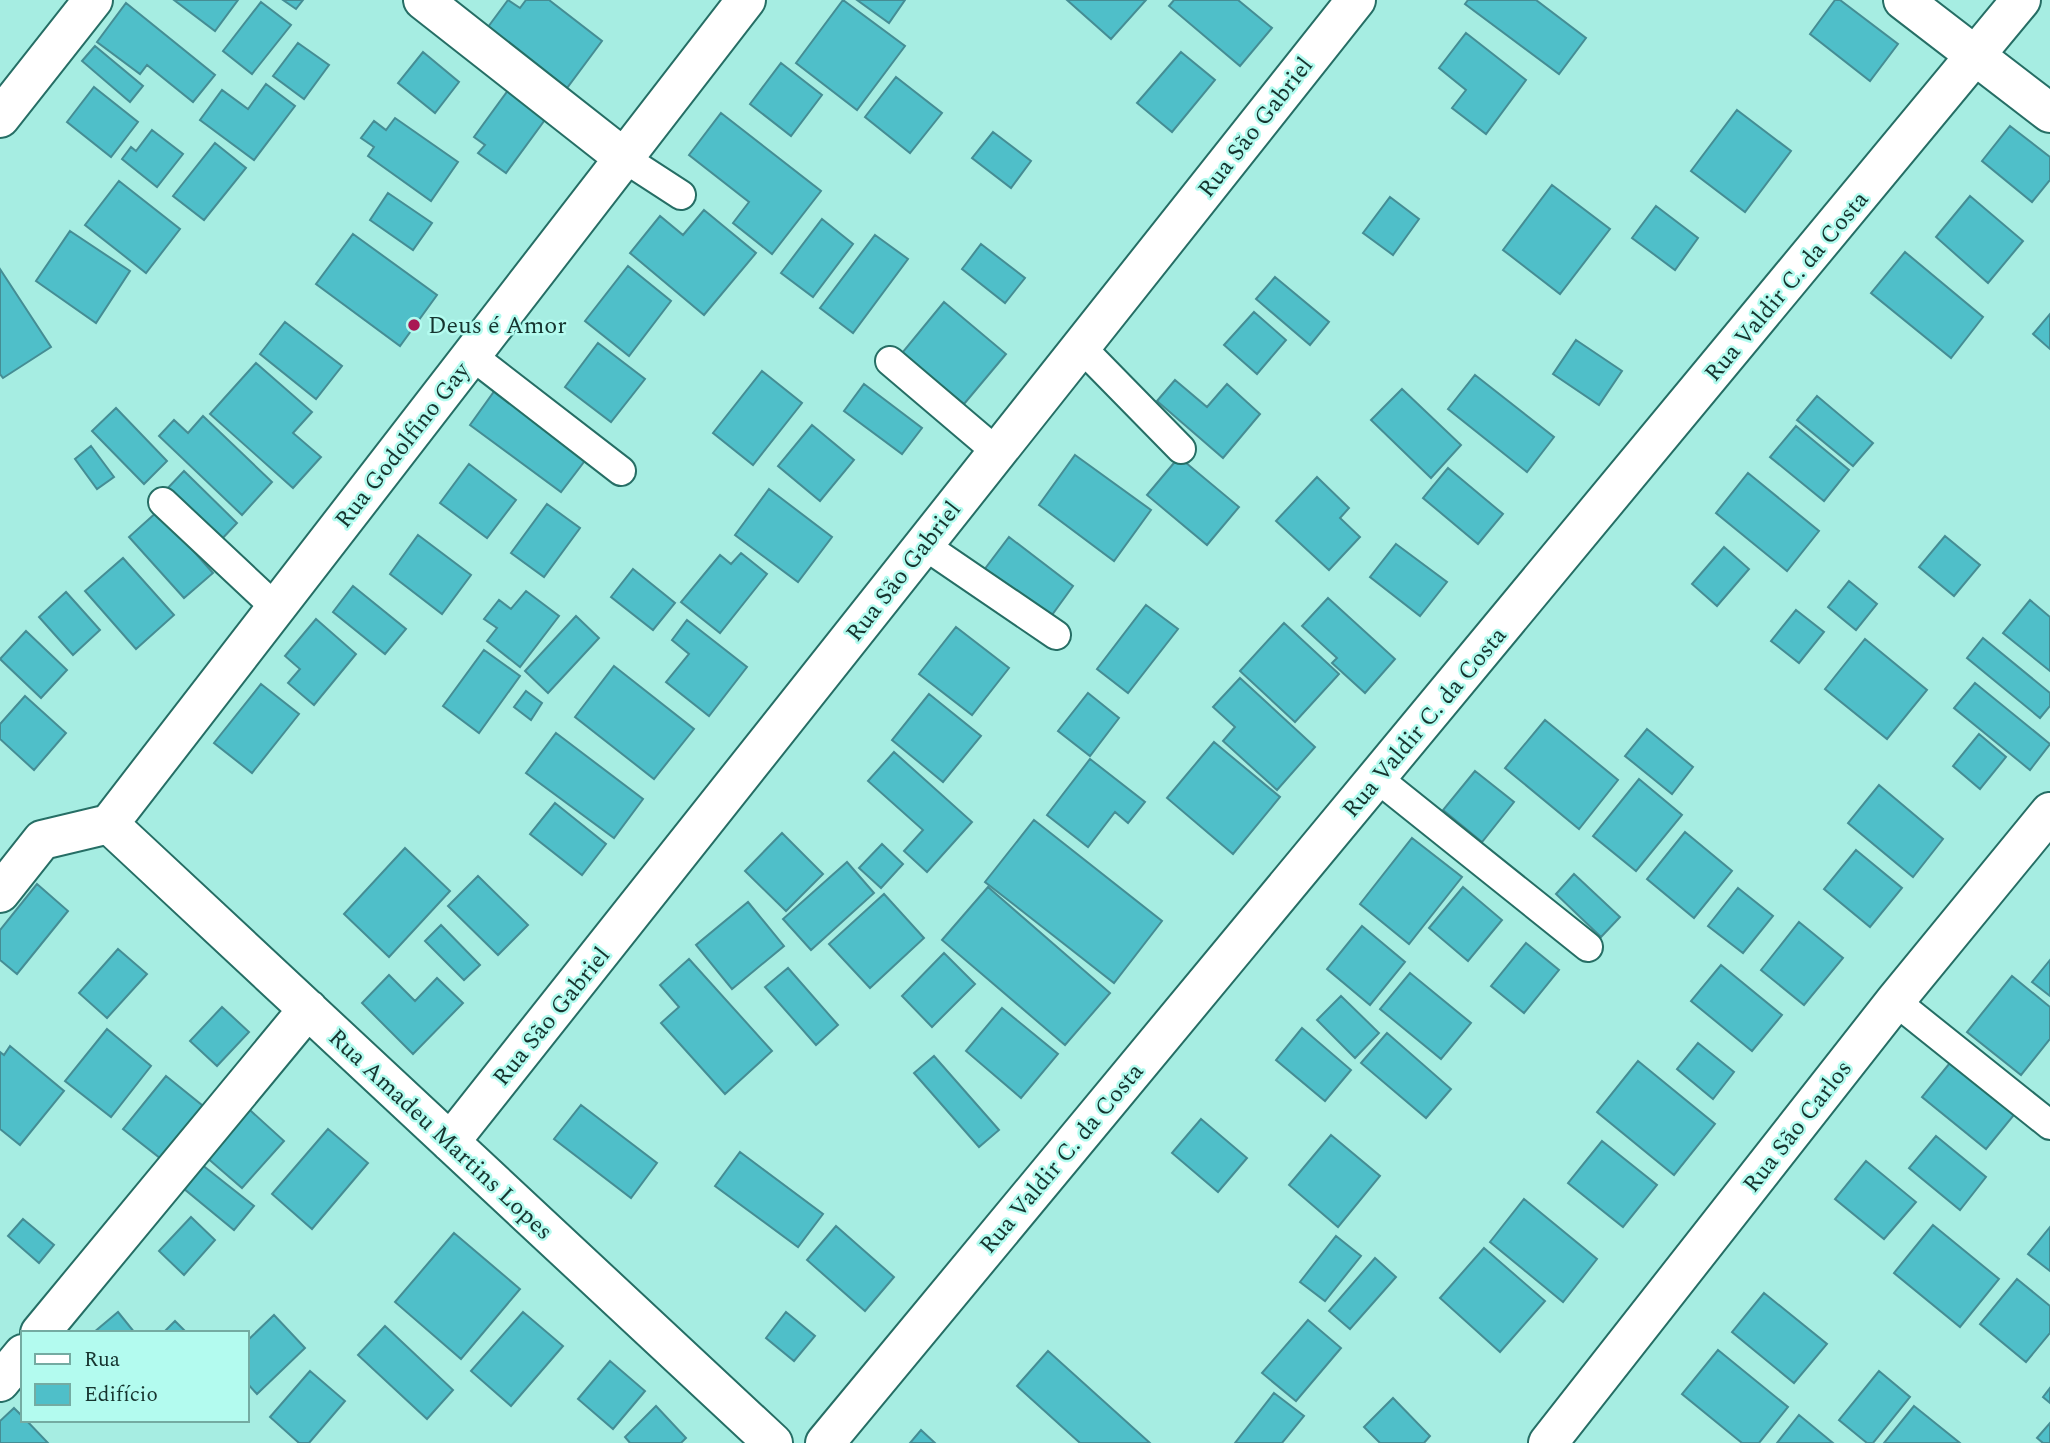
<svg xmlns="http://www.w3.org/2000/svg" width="2050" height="1443" viewBox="0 0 2050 1443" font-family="Spectral,serif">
  <rect width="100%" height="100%" fill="#a6ede2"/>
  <path fill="#4fbfc9" stroke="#458d94" stroke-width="2" d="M 174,0 L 238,0 L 215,31 Z
    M 283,0 L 303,0 L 296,9 Z
    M 508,0 L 520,8 L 526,0 L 549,0 L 602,41 L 567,88 L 488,27 Z
    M 843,0 L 905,46 L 857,110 L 796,63 Z
    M 857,0 L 905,0 L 889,23 Z
    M 1067,0 L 1146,0 L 1111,39 Z
    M 1174,0 L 1238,0 L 1272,28 L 1240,66 L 1169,6 Z
    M 1468,0 L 1536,0 L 1586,38 L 1559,74 L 1465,4 Z
    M 1835,0 L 1840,0 L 1898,44 L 1870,81 L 1810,34 Z
    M 261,2 L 291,25 L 252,74 L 223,51 Z
    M 126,3 L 215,75 L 193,102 L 147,65 L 140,74 L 97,42 Z
    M 1466,33 L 1526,80 L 1486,134 L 1452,108 L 1466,90 L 1439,68 Z
    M 298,43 L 329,65 L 304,99 L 273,76 Z
    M 95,46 L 143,86 L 130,102 L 82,61 Z
    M 423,52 L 459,82 L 435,113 L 398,83 Z
    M 1181,52 L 1215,80 L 1172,132 L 1137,103 Z
    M 781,63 L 822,95 L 791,136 L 750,104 Z
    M 896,77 L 942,113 L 910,153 L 865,117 Z
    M 266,84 L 295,106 L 254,160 L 200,120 L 222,90 L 248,109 Z
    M 94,87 L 138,122 L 111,157 L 67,122 Z
    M 509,89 L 547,117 L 506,173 L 478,153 L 485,145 L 474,137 Z
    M 1737,110 L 1791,151 L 1745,212 L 1691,171 Z
    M 721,113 L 821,191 L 772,254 L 733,223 L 749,202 L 689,155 Z
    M 395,118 L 458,162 L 431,201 L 368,156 L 374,147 L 361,138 L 374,121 L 386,130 Z
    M 2010,126 L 2050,157 L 2050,180 L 2032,202 L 1982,161 Z
    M 152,130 L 183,154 L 157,187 L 122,159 L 131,147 L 136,151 Z
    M 993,132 L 1031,161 L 1011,188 L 972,158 Z
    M 215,143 L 246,168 L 204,220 L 173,196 Z
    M 119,181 L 180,229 L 146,273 L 85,225 Z
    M 1552,185 L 1610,229 L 1560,294 L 1503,250 Z
    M 388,193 L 432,223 L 413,250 L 370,220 Z
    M 1970,196 L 2023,241 L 1988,283 L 1936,237 Z
    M 1390,197 L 1419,219 L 1393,255 L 1363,233 Z
    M 1656,206 L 1698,238 L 1675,270 L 1632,238 Z
    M 704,210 L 756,253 L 704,315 L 630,253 L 660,216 L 683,235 Z
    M 822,219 L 853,244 L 813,297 L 781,273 Z
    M 70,231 L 130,271 L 96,323 L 36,281 Z
    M 353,234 L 437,295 L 400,346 L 316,284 Z
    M 875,235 L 908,259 L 853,333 L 820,308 Z
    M 981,244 L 1025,278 L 1005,303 L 962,269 Z
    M 1905,252 L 1983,317 L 1951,358 L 1871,293 Z
    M 628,266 L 671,301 L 629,356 L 585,321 Z
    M 0,269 L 51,347 L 3,378 L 0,374 Z
    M 1275,277 L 1329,322 L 1310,345 L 1256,299 Z
    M 944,302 L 1006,354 L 964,404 L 902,353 Z
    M 1254,312 L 1286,340 L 1257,374 L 1224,345 Z
    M 2050,314 L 2050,349 L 2033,334 Z
    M 285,322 L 342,366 L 316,399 L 260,354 Z
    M 1576,340 L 1622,371 L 1599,405 L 1553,374 Z
    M 598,343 L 645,379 L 611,422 L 565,387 Z
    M 256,363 L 312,412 L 293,433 L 321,457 L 293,488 L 210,414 Z
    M 762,371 L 802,403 L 753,465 L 713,433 Z
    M 1475,375 L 1554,437 L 1527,472 L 1448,409 Z
    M 1175,380 L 1207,407 L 1227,384 L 1260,414 L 1223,458 L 1157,401 Z
    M 864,384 L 922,428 L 902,454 L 844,411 Z
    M 498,386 L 590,454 L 561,492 L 470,425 Z
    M 1402,389 L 1461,445 L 1431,478 L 1371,420 Z
    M 1817,396 L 1873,443 L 1853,466 L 1797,420 Z
    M 116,408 L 167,461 L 144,484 L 92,431 Z
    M 203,416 L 272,482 L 242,515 L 159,436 L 174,420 L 188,433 Z
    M 812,425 L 854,460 L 820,501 L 778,466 Z
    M 1796,426 L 1849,470 L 1824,501 L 1770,457 Z
    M 91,446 L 114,477 L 97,489 L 75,459 Z
    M 1075,455 L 1151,510 L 1114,561 L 1039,505 Z
    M 1179,457 L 1239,507 L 1207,545 L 1147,495 Z
    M 469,464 L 516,500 L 487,538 L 440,503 Z
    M 1448,468 L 1503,514 L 1478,544 L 1423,498 Z
    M 184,471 L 237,523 L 219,542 L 165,491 Z
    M 1748,473 L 1819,531 L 1787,571 L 1716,513 Z
    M 1317,477 L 1349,508 L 1340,518 L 1360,537 L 1329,570 L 1276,521 Z
    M 769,489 L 832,537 L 798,582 L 735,535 Z
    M 547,504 L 580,528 L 544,577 L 511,553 Z
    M 158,511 L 213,573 L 184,598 L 129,537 Z
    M 418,535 L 471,575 L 442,614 L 390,574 Z
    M 1945,536 L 1980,565 L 1954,596 L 1919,567 Z
    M 1009,537 L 1073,586 L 1049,619 L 984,570 Z
    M 1396,544 L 1447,582 L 1420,616 L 1370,577 Z
    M 1724,547 L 1749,569 L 1717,606 L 1692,584 Z
    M 741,553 L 767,574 L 720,633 L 681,602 L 720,555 L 731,564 Z
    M 123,558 L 174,615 L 136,649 L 85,591 Z
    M 633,569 L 675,603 L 653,630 L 611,597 Z
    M 1849,581 L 1877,604 L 1856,630 L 1828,607 Z
    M 353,586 L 406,629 L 385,654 L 333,612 Z
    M 526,591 L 559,616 L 520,667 L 487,641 L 497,628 L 484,619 L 499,600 L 511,609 Z
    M 66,592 L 100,630 L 73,655 L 39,617 Z
    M 1328,598 L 1395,659 L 1365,693 L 1332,663 L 1337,658 L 1302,626 Z
    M 2030,600 L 2050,617 L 2050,671 L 2003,633 Z
    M 1146,605 L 1178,629 L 1128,693 L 1097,669 Z
    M 1796,610 L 1824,632 L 1799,663 L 1771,641 Z
    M 576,616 L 599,638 L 548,693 L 525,671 Z
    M 316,619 L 356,654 L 314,705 L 288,683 L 300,669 L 285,656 Z
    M 687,620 L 747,667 L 709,716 L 666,682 L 689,654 L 672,640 Z
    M 1284,623 L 1339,674 L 1295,722 L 1240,671 Z
    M 956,627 L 1009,668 L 972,715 L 919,674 Z
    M 26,631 L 67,670 L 41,698 L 0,659 Z
    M 1983,638 L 2050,693 L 2050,706 L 2040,718 L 1967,658 Z
    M 1865,639 L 1927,690 L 1887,739 L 1825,689 Z
    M 484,650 L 520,676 L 479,733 L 443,706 Z
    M 614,666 L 694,729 L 654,779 L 575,717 Z
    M 1240,678 L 1315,747 L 1277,790 L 1223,741 L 1235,727 L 1213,707 Z
    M 1975,683 L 2050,744 L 2030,770 L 1954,708 Z
    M 261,684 L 299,714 L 252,773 L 214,743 Z
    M 526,691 L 542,703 L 531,720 L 514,707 Z
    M 1088,693 L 1119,718 L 1090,756 L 1058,731 Z
    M 929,694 L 981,736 L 943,782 L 892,740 Z
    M 25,696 L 66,733 L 34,770 L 0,739 L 0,724 Z
    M 1545,720 L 1618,780 L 1579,829 L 1505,768 Z
    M 1647,729 L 1693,767 L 1672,794 L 1625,756 Z
    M 556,733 L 643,799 L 614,838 L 526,773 Z
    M 1979,734 L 2006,757 L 1980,789 L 1953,766 Z
    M 1214,742 L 1280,797 L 1233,854 L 1167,798 Z
    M 894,752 L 972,822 L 927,872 L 904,851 L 923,830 L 868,781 Z
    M 1090,759 L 1145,802 L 1128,823 L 1115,812 L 1088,847 L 1047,815 Z
    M 1475,771 L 1514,802 L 1482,842 L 1443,810 Z
    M 1639,779 L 1682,815 L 1636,871 L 1593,836 Z
    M 1879,785 L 1943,839 L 1913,877 L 1848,823 Z
    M 555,803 L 606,844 L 582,875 L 530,834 Z
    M 1034,820 L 1162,921 L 1114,983 L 985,882 Z
    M 1685,832 L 1732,871 L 1694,918 L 1647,879 Z
    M 782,833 L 823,874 L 786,911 L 745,871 Z
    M 1412,838 L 1462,877 L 1409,944 L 1360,904 Z
    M 882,844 L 903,864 L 881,888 L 859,868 Z
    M 405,848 L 450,891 L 389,957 L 344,914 Z
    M 1856,850 L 1902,888 L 1870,927 L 1824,889 Z
    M 847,862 L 874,893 L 811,950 L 783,919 Z
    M 1574,874 L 1620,917 L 1601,937 L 1556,894 Z
    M 478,876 L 528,925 L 498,955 L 448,906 Z
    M 37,884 L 68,911 L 17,974 L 0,960 L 0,930 Z
    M 988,887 L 1110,993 L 1065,1045 L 942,940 Z
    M 1463,887 L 1502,920 L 1468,961 L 1429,928 Z
    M 1738,888 L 1773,916 L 1743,953 L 1708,926 Z
    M 884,894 L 924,938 L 870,988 L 829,944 Z
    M 748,902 L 784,946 L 732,989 L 696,945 Z
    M 1799,922 L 1843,958 L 1804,1005 L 1761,970 Z
    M 441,925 L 480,965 L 464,980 L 425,941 Z
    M 1362,926 L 1405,962 L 1370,1005 L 1327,969 Z
    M 1526,943 L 1559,970 L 1524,1013 L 1491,986 Z
    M 118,949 L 147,974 L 107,1018 L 79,993 Z
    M 944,953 L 975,984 L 932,1027 L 902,996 Z
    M 689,959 L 772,1051 L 725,1094 L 661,1023 L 679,1007 L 660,985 Z
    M 2050,960 L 2050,996 L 2032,982 Z
    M 1721,965 L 1782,1015 L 1752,1051 L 1691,1001 Z
    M 788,968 L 838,1025 L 816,1045 L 765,987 Z
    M 1410,973 L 1471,1023 L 1441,1059 L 1380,1009 Z
    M 389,975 L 415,1001 L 437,978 L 463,1003 L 413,1054 L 362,1003 Z
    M 2012,976 L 2050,1007 L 2050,1039 L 2021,1075 L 1967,1032 Z
    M 1341,996 L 1379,1033 L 1355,1058 L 1317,1020 Z
    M 222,1007 L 249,1032 L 217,1066 L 190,1041 Z
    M 1002,1008 L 1058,1054 L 1021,1098 L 966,1051 Z
    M 1302,1028 L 1351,1070 L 1325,1101 L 1276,1060 Z
    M 107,1029 L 151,1066 L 111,1117 L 65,1081 Z
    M 1387,1033 L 1451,1089 L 1426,1118 L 1361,1063 Z
    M 1698,1043 L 1734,1072 L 1713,1099 L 1677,1069 Z
    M 10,1046 L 64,1091 L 20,1145 L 0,1129 L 0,1052 L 4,1055 Z
    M 934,1056 L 999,1130 L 979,1147 L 914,1073 Z
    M 1954,1058 L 2018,1110 L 1986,1149 L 1922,1097 Z
    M 1638,1061 L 1715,1124 L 1674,1175 L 1597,1112 Z
    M 166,1076 L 208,1110 L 165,1162 L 123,1129 Z
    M 240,1101 L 284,1141 L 242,1188 L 198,1150 Z
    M 581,1105 L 657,1163 L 631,1198 L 554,1139 Z
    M 1201,1119 L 1247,1158 L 1218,1192 L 1172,1153 Z
    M 328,1129 L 368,1163 L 312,1229 L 272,1194 Z
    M 1331,1135 L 1380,1176 L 1338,1227 L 1289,1185 Z
    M 1936,1136 L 1986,1177 L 1960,1210 L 1909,1168 Z
    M 1602,1141 L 1657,1185 L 1623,1227 L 1568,1183 Z
    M 740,1152 L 823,1214 L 798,1247 L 715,1186 Z
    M 1866,1161 L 1916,1202 L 1884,1239 L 1835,1199 Z
    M 201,1164 L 254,1206 L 234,1230 L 183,1188 Z
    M 1524,1199 L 1597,1259 L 1563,1302 L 1490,1242 Z
    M 191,1217 L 215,1240 L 184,1275 L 159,1251 Z
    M 23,1219 L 54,1245 L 39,1263 L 8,1236 Z
    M 1933,1225 L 1999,1279 L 1960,1327 L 1894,1273 Z
    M 836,1226 L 894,1277 L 865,1311 L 807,1260 Z
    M 2050,1227 L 2050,1271 L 2028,1254 Z
    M 454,1233 L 520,1289 L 461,1359 L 395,1302 Z
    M 1336,1236 L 1361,1256 L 1325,1301 L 1300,1282 Z
    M 1484,1248 L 1545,1301 L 1500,1352 L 1440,1298 Z
    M 1375,1258 L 1396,1277 L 1350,1329 L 1329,1311 Z
    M 2017,1279 L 2050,1306 L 2050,1333 L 2026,1362 L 1980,1324 Z
    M 1764,1293 L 1827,1344 L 1794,1383 L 1732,1332 Z
    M 118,1312 L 135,1333 L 93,1333 Z
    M 523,1312 L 563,1346 L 511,1406 L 471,1371 Z
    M 786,1312 L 815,1336 L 794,1361 L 766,1338 Z
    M 274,1315 L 305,1348 L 257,1394 L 247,1383 L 247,1341 Z
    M 1308,1320 L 1341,1348 L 1296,1401 L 1262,1373 Z
    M 175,1321 L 187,1333 L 163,1333 Z
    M 385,1326 L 453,1390 L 427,1419 L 358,1355 Z
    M 1718,1350 L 1788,1407 L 1759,1443 L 1742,1443 L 1682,1394 Z
    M 1048,1351 L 1150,1443 L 1080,1443 L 1017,1386 Z
    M 610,1361 L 645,1391 L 613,1429 L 578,1399 Z
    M 310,1371 L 345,1401 L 309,1443 L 299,1443 L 270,1417 Z
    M 1879,1371 L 1910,1397 L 1873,1443 L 1867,1443 L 1839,1420 Z
    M 2050,1388 L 2050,1403 L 2043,1397 Z
    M 1274,1393 L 1304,1416 L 1282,1443 L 1235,1443 Z
    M 1393,1398 L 1430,1436 L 1424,1443 L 1380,1443 L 1364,1427 Z
    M 656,1406 L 686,1438 L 681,1443 L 630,1443 L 625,1437 Z
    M 1914,1406 L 1960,1443 L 1884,1443 Z
    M 14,1408 L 23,1417 L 23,1420 L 26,1420 L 48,1443 L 0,1443 L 0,1421 Z
    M 1799,1415 L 1833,1443 L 1777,1443 Z
    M 2050,1423 L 2050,1443 L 2043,1443 L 2037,1438 Z
    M 921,1430 L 935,1443 L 910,1443 Z"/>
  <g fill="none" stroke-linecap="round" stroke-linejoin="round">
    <defs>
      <path id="lane" d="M 624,158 L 681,195
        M 1081,347 L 1181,449
        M 471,355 L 621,471
        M 890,361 L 997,452
        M 163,502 L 276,608
        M 924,545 L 1056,635
        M 1377,778 L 1588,947
        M 1895,1001 L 2050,1125"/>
      <path id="street" d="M 423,0 L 624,158
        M 1903,0 L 2050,113
        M 0,118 L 93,0
        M 109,824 L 746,0
        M 109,824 L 773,1443
        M 0,893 L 42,840 L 109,824
        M 450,1142 L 1356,0
        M 40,1333 L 308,1009
        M 0,1382 L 23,1354
        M 825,1443 L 2021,0
        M 1548,1443 L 1895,1001 L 2050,812"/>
    </defs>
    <use href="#lane" stroke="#266e65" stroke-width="32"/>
    <use href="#street" stroke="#266e65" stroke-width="42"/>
    <use href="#lane" stroke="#fff" stroke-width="28"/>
    <use href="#street" stroke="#fff" stroke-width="38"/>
  </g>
  <circle fill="#a91954" stroke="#b3fbef" stroke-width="2.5" cx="414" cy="325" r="7"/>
  <g text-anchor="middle" stroke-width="5" stroke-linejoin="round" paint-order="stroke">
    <g font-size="24" fill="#16342f" stroke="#b3fbef">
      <text transform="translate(1255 127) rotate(-52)" y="8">Rua São Gabriel</text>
      <text transform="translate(1786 286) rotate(-50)" y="8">Rua Valdir C. da Costa</text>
      <text transform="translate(402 445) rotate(-52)" y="8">Rua Godolfino Gay</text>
      <text transform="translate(903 571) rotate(-52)" y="8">Rua São Gabriel</text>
      <text transform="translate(1424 722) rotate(-50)" y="8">Rua Valdir C. da Costa</text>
      <text transform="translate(551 1016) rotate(-51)" y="8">Rua São Gabriel</text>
      <text transform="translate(1797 1126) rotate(-52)" y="8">Rua São Carlos</text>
      <text transform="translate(441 1134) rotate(43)" y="8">Rua Amadeu Martins Lopes</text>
      <text transform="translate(1061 1158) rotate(-50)" y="8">Rua Valdir C. da Costa</text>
    </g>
    <g font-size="24" fill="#16342f" stroke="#b3fbef" text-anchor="start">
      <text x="428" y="333">Deus é Amor</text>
    </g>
  </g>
  <rect x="21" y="1331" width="228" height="91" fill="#b3fbef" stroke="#74aba2" stroke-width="2"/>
  <rect x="35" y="1354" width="35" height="10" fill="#ffffff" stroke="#74aba2" stroke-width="2"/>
  <text x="84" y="1366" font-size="21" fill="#16342f">Rua</text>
  <rect x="35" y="1384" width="35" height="21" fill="#4fbfc9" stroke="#74aba2" stroke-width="2"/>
  <text x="84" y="1401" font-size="21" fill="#16342f">Edifício</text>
</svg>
